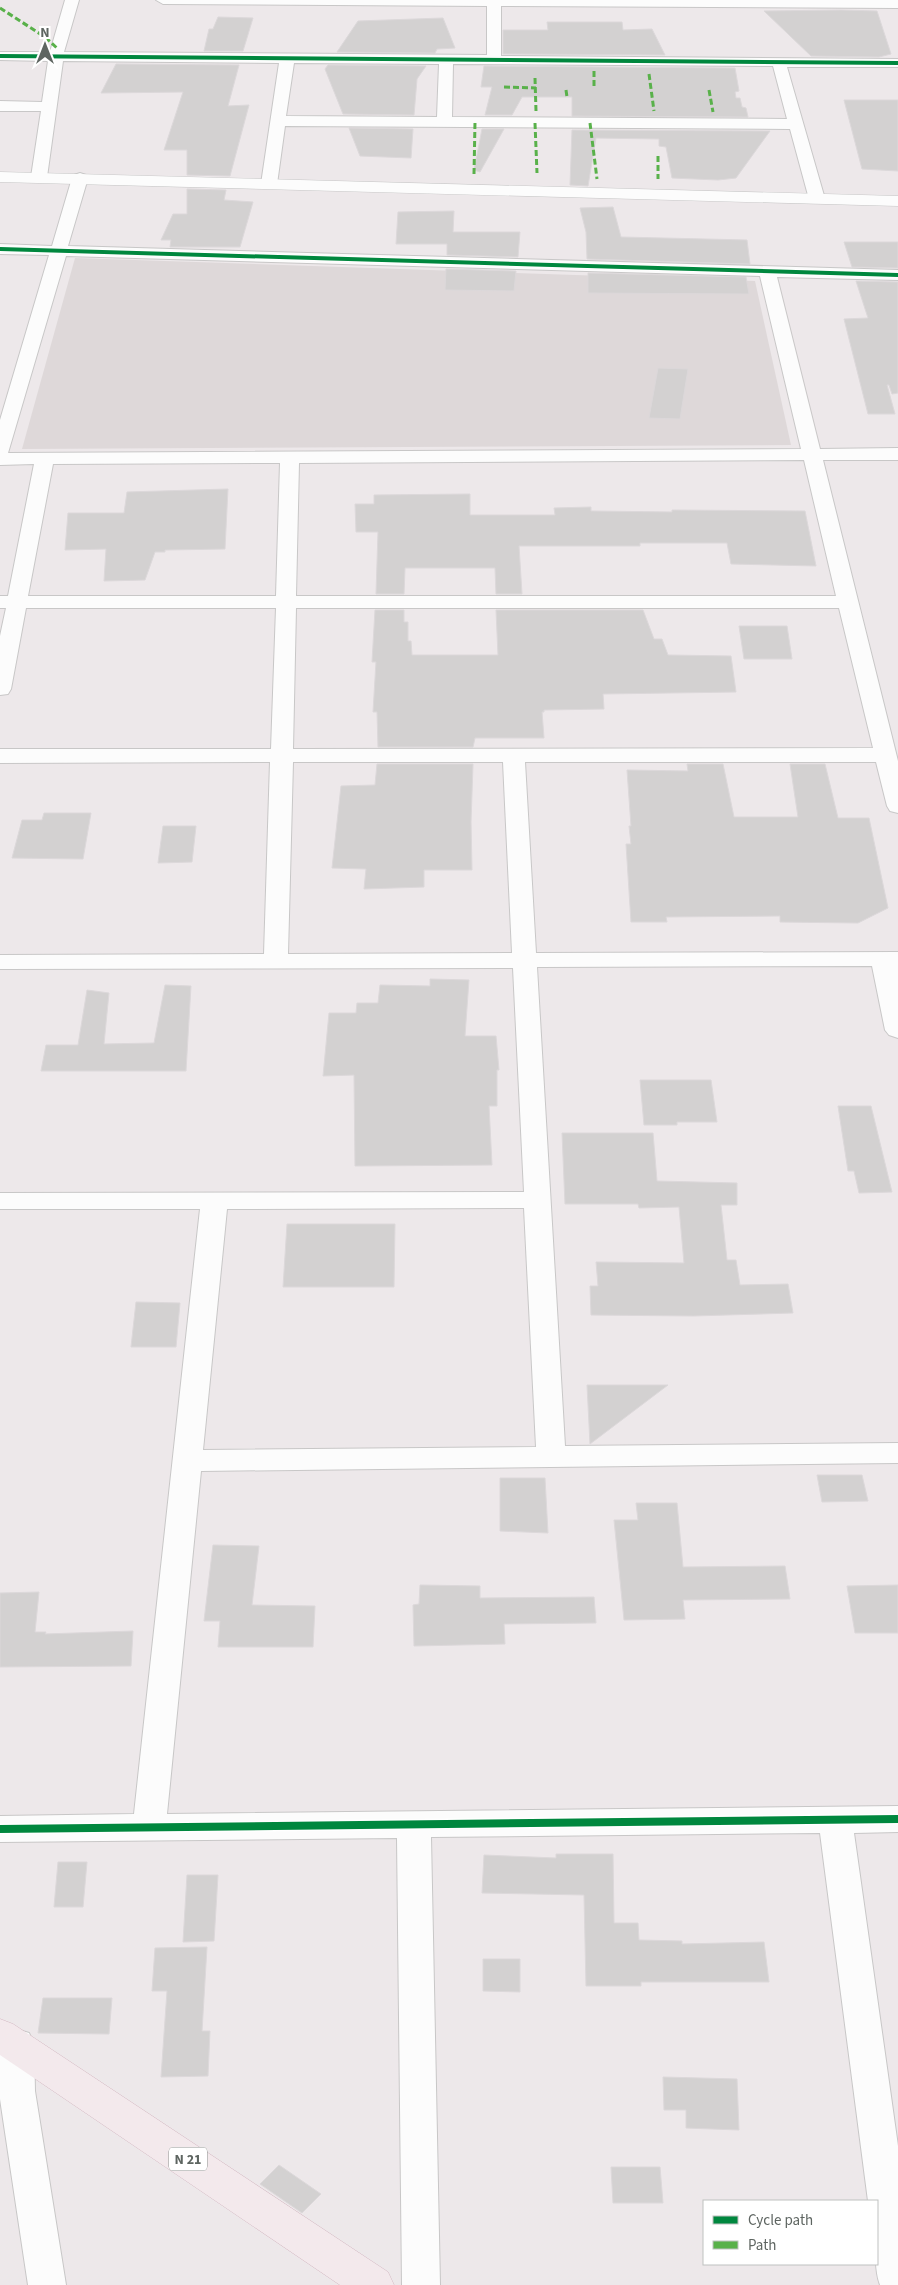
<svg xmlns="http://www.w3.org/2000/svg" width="898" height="2285" viewBox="0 0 898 2285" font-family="'Source Sans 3',sans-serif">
  <rect width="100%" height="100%" fill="#ede8ea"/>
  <path fill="#ded8d9" d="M 75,258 L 755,281 L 791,445 L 22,449 Z"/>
  <path fill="#d3d1d1" stroke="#dcd8da" d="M 841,10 L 877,11 L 891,54 L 879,57 L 811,56 L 764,11 Z
    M 218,17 L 253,18 L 243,51 L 204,51 L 209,29 L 213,29 Z
    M 443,18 L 455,48 L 437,49 L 435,53 L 337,52 L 358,21 Z
    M 547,22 L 622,22 L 623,30 L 652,29 L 665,55 L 503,54 L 503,30 L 548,30 Z
    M 116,64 L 239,65 L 228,106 L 249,105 L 230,176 L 187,175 L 187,150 L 164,150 L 183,92 L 101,93 Z
    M 328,65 L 426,66 L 417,79 L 414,115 L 343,114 L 325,69 Z
    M 484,66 L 735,68 L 739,91 L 735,92 L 736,98 L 740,98 L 742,107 L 746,108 L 748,117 L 572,116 L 572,97 L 522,97 L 512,115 L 485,115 L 492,87 L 481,87 Z
    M 844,100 L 898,100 L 898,171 L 862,169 Z
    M 349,128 L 413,129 L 411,158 L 360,156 Z
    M 482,129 L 504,129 L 480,172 L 474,170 Z
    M 572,130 L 763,131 L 770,131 L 736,178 L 718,180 L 672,178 L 666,147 L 659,146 L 659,139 L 596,138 L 588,186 L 570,185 Z
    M 187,189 L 226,190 L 224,200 L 253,202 L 240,247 L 170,247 L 171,240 L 161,240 L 173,214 L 187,214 Z
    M 613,207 L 621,237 L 747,240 L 750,264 L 587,259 L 586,232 L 580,208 Z
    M 454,211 L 453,232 L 520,232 L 518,257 L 447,255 L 447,244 L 396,244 L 398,212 Z
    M 844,242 L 898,242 L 898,268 L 852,267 Z
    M 446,269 L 516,271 L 514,291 L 445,290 Z
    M 588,273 L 746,277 L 749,294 L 588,293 Z
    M 856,281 L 898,282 L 898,393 L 892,394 L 889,385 L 887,385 L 895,414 L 868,414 L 844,319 L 868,318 Z
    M 658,368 L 688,369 L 680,419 L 649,418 Z
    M 228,489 L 225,549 L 165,550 L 165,552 L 155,552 L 145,580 L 104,581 L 106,549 L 65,550 L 68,513 L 124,513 L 127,492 Z
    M 470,494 L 470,515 L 555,515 L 554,508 L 591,507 L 591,511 L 672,512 L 672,510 L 805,511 L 816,566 L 731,564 L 727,543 L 640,543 L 640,546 L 519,546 L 522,594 L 496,594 L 495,568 L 405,568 L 404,594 L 376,594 L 378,532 L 356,532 L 355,504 L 374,504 L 374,495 Z
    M 375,610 L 404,610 L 404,622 L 408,622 L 408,641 L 411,641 L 412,655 L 498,655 L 496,610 L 643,610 L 654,639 L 662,639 L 668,655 L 731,656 L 736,692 L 603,694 L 604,709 L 544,710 L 544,712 L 542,712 L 544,738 L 475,738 L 473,747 L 378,747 L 377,712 L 373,712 L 376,662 L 372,662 Z
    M 739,626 L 787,626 L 792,659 L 744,659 Z
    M 377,764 L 473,764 L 471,822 L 472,870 L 424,870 L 424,887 L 364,889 L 366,869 L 332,868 L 341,786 L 375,785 Z
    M 687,764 L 723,764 L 734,817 L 798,817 L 790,764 L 825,764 L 838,818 L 869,818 L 888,908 L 858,923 L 780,922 L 780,916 L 666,917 L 667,922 L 631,922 L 626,844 L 631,844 L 629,826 L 631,826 L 627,770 L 688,771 Z
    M 44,813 L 91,813 L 83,859 L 12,858 L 22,820 L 42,820 Z
    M 163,826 L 196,826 L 192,862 L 158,863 Z
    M 430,979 L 469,980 L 465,1036 L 496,1036 L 499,1070 L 497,1070 L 497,1106 L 489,1106 L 492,1165 L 355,1166 L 354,1075 L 323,1076 L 329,1013 L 356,1013 L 357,1003 L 378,1003 L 380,985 L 430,986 Z
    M 165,985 L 191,986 L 186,1071 L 41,1071 L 46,1045 L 78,1045 L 87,990 L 109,993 L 104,1044 L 154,1043 Z
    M 640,1080 L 711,1080 L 717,1122 L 677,1122 L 677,1125 L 644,1125 Z
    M 838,1106 L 871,1106 L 892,1192 L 859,1193 L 854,1171 L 848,1171 Z
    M 562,1133 L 653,1133 L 657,1181 L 737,1183 L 737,1205 L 721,1205 L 727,1260 L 736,1260 L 740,1285 L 788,1284 L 793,1313 L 694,1316 L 591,1315 L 590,1286 L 598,1286 L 596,1262 L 684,1263 L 679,1207 L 639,1208 L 638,1204 L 565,1204 Z
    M 287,1224 L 395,1224 L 394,1287 L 283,1287 Z
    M 136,1302 L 180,1303 L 176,1347 L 131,1347 Z
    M 587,1385 L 668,1385 L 590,1444 Z
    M 817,1475 L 862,1475 L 868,1501 L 822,1502 Z
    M 500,1478 L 545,1478 L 548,1533 L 500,1531 Z
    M 636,1503 L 677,1503 L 683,1567 L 785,1566 L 790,1599 L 683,1600 L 685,1619 L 624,1620 L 614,1520 L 638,1520 Z
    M 213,1545 L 259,1546 L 252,1605 L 315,1606 L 313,1647 L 218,1647 L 220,1621 L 204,1621 Z
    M 420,1585 L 480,1586 L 480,1598 L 594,1597 L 596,1623 L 504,1624 L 505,1644 L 414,1646 L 413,1605 L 419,1604 Z
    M 898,1585 L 898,1633 L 855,1633 L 847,1586 Z
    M 39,1592 L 35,1632 L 46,1632 L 45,1634 L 133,1631 L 131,1666 L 0,1667 L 0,1593 Z
    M 556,1854 L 613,1854 L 614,1923 L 638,1923 L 639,1940 L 682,1941 L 682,1944 L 764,1942 L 769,1982 L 641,1982 L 641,1986 L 586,1986 L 584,1895 L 482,1893 L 484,1855 L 556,1858 Z
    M 58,1862 L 87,1862 L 83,1907 L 54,1907 Z
    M 187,1875 L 218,1875 L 214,1941 L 183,1942 Z
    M 207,1947 L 202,2031 L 210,2031 L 208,2076 L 161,2077 L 167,1991 L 152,1991 L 155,1948 Z
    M 483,1959 L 520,1959 L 520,1992 L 483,1991 Z
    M 43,1998 L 112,1998 L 109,2034 L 38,2033 Z
    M 663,2077 L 737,2079 L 739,2130 L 686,2128 L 686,2110 L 664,2110 Z
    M 279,2165 L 321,2194 L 302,2213 L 260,2184 Z
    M 611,2167 L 660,2167 L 663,2203 L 613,2203 Z"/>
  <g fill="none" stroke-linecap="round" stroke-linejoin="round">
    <defs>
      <path id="street" d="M 65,0 L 79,0 L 64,52 L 487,55 L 487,6 L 163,4 L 156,0 L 898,0 L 898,8 L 501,6 L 501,56 L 898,59 L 898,67 L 787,67 L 825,199 L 823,202 L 811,202 L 809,199 L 790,129 L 285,126 L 277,184 L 275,187 L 263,187 L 261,184 L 279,63 L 63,61 L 47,177 L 45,180 L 33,180 L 31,177 L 41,111 L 0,111 L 0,101 L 42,102 L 48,61 L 0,60 L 0,52 L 50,52 ZM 294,63 L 439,64 L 437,117 L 286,116 ZM 453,64 L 773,66 L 787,119 L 452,117 Z
        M 80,173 L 86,175 L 88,178 L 68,246 L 898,270 L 898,280 L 777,277 L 820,449 L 898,448 L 898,460 L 823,460 L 898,761 L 898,813 L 890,811 L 887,806 L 876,762 L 525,762 L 536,953 L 898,952 L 898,1038 L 889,1035 L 885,1030 L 872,966 L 537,967 L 565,1446 L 898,1443 L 898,1463 L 201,1471 L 167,1814 L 898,1806 L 898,1832 L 854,1833 L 898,2146 L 898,2285 L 880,2285 C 872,2264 877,2225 877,2201 L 868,2201 L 820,1833 L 431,1837 L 440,2285 L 402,2285 L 397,1838 L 0,1842 L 0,1816 L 134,1814 L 200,1209 L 0,1209 L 0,1193 L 524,1192 L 513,968 L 0,969 L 0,955 L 264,954 L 270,762 L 0,763 L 0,749 L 271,749 L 276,608 L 26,608 L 11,689 L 8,694 L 0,695 L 0,636 L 6,608 L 0,608 L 0,596 L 8,596 L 34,464 L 0,465 L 0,420 L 49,255 L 0,254 L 0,244 L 52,246 L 72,178 L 74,175 ZM 66,256 L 760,276 L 801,449 L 8,453 ZM 804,460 L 836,596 L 296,596 L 299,463 ZM 280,463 L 276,596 L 28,596 L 53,464 ZM 296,608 L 839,608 L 873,748 L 293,749 ZM 293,762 L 503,762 L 512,953 L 288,954 ZM 524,1208 L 536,1447 L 203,1450 L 227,1209 Z
        M 16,2029 L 29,2033 L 34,2044 L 35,2091 L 66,2285 L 28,2285 L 0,2099 L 0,2040 L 3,2033 Z"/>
      <path id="secondary" d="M 0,172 L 898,196 L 898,206 L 0,182 Z"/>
      <path id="primary" d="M 0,2019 L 13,2024 L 388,2272 L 394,2285 L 340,2285 L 0,2055 Z"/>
    </defs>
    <use href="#street" stroke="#c8c7c7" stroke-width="2"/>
    <use href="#secondary" stroke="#c6c6c6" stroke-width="1"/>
    <use href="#primary" stroke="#d3b8c2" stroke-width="1"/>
    <use href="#street" fill="#fcfcfc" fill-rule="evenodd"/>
    <use href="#secondary" fill="#fcfcfc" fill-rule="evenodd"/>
    <use href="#primary" fill="#f3e9ec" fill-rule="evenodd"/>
    <path stroke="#59b14a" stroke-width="3" stroke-dasharray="6 3" stroke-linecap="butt" d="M 0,8 L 45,37 L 58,49
      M 594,71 L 594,89
      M 649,74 L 654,111
      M 535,78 L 536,111
      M 504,87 L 536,88
      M 566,90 L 567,97
      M 709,90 L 713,112
      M 535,123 L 537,173
      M 590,123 L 597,179
      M 658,156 L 658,179
      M 474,174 L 475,122"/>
    <defs>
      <path id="cycleway-far1" d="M 0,56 L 898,63
        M 0,249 L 898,275"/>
      <path id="cycleway" d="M 0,1829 L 898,1819"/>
    </defs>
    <use href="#cycleway-far1" stroke="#fff" stroke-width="5.5"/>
    <use href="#cycleway" stroke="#fff" stroke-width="11"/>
    <use href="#cycleway-far1" stroke="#00873e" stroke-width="4"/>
    <use href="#cycleway" stroke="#00873e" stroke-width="8"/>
  </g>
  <g text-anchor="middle" stroke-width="4.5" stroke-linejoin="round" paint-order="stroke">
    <rect fill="#fff" stroke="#8e9390" stroke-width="1" x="169" y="2147.5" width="38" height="23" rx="4"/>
    <g font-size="14" font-weight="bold" fill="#5e6561">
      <text x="188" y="2164">N 21</text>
    </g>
  </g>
  <rect x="703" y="2200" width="175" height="65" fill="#ffffff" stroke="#bfc1c0"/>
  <rect x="713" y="2216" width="25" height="8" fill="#00873e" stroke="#bfc1c0"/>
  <text x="748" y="2225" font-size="15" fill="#5e6561">Cycle path</text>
  <rect x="713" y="2241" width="25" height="8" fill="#59b14a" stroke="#bfc1c0"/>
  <text x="748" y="2250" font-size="15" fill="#5e6561">Path</text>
  <g transform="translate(45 45)" stroke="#ffffff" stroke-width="4" paint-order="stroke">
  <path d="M0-4L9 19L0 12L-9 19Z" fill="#5e6561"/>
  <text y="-8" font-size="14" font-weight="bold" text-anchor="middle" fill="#5e6561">N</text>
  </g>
</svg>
